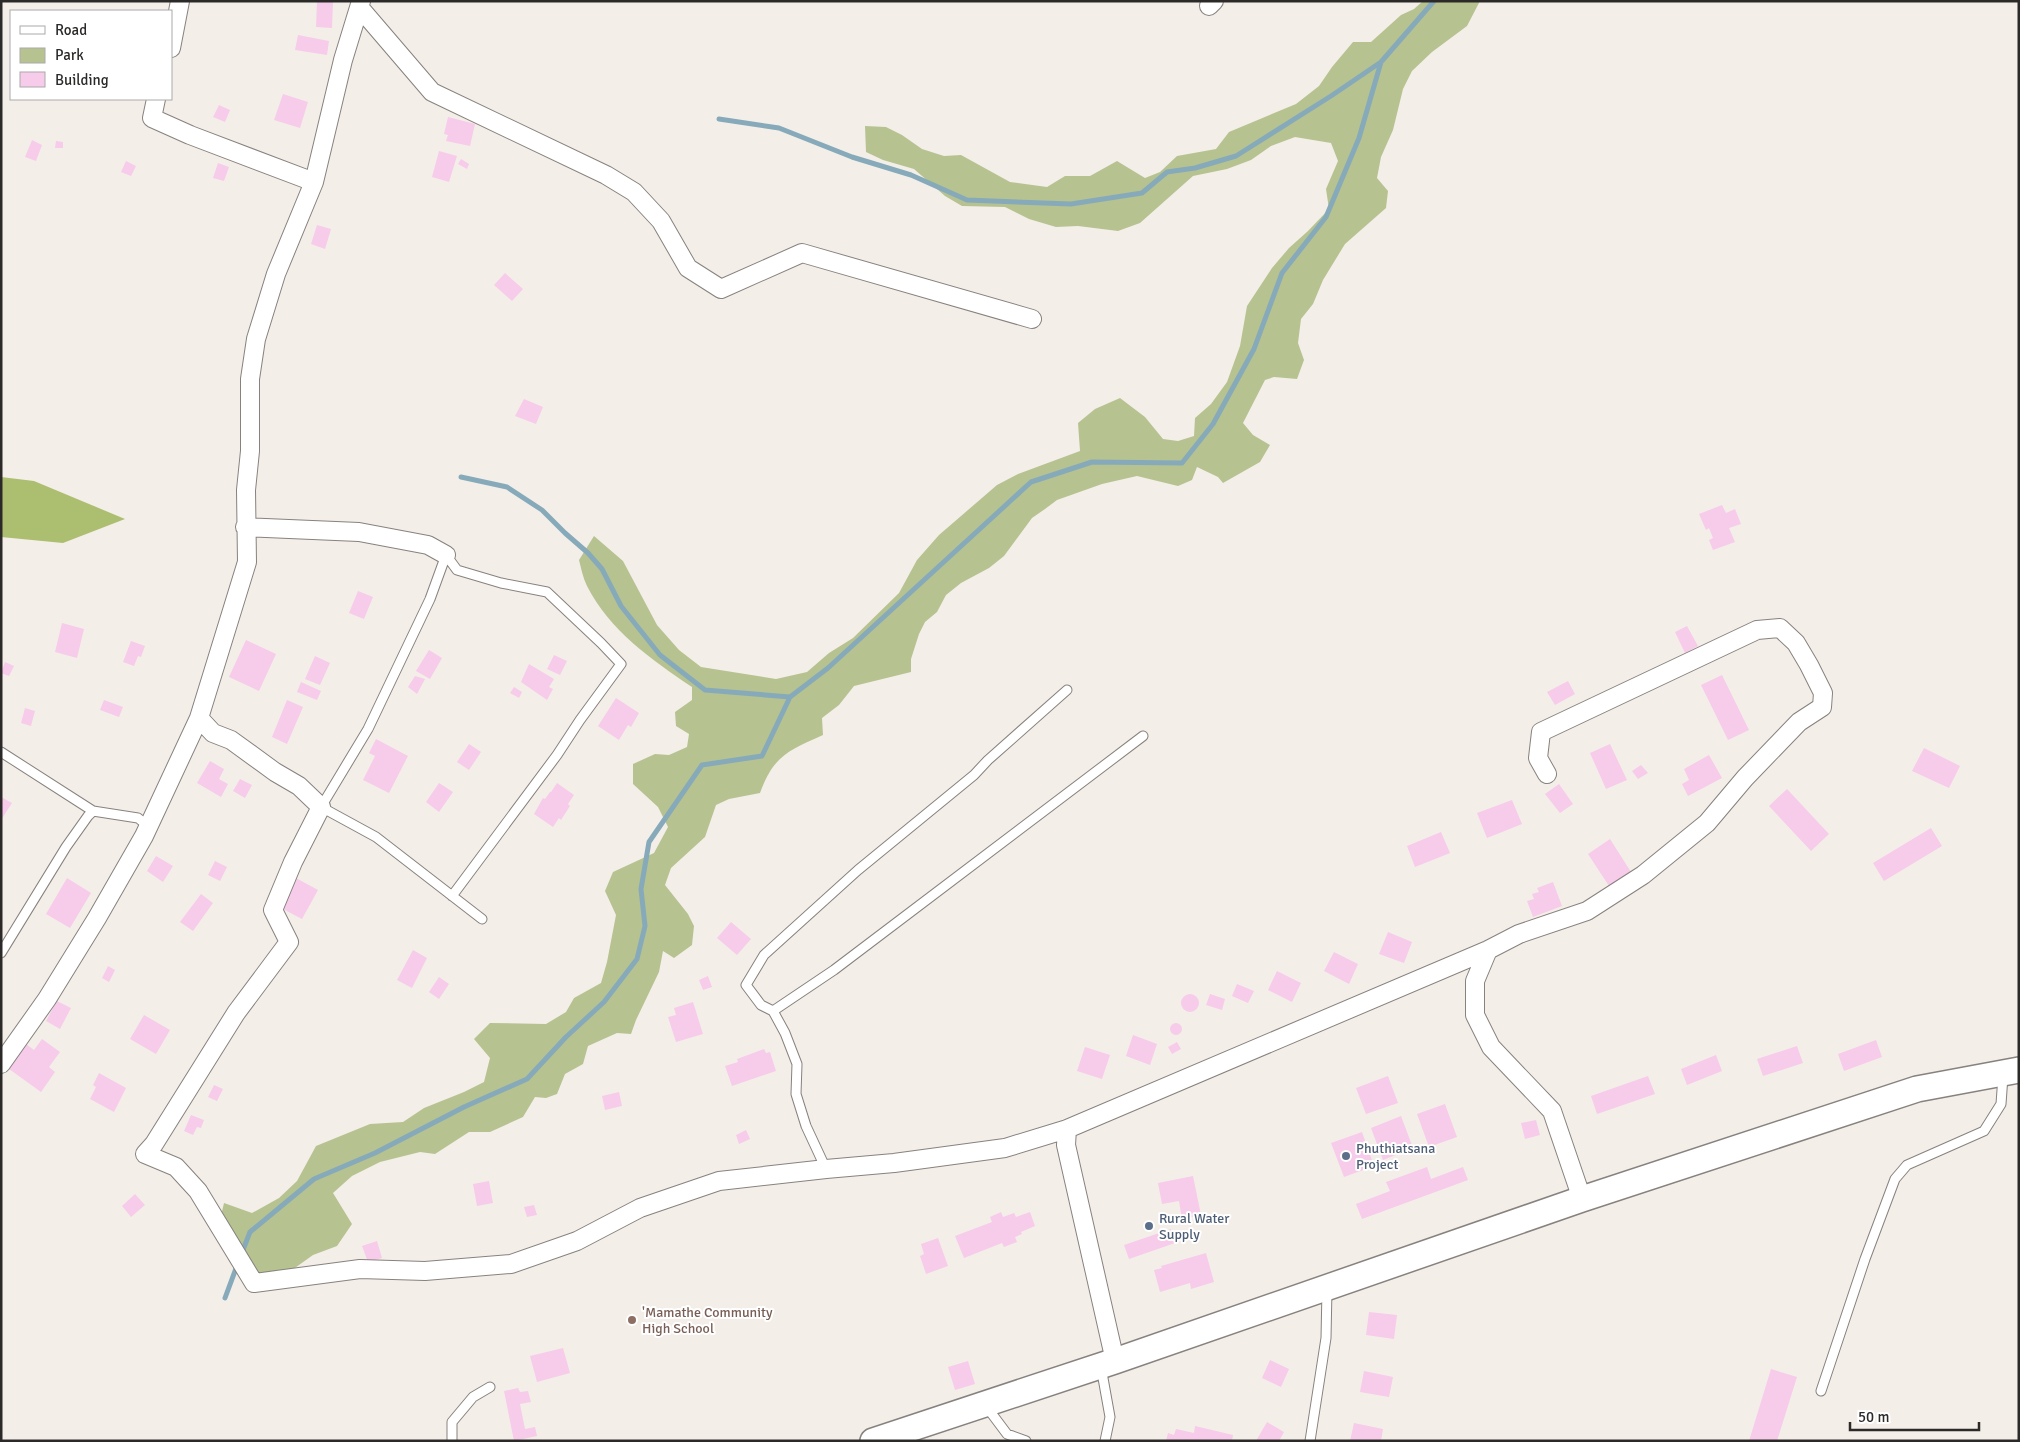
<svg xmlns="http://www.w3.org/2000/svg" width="2020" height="1442" viewBox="0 0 2020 1442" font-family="Signika,sans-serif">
  <rect width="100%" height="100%" fill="#f4eee9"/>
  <path fill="#b6c390" d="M 1423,1 L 1480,1 L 1467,26 L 1432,52 L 1412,71 L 1403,89 L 1393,130 L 1381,157 L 1377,178 L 1388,191 L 1386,208 L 1345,244 L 1323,280 L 1313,304 L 1301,319 L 1298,343 L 1304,360 L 1297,379 L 1274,377 L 1265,380 L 1243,423 L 1253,435 L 1270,445 L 1260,462 L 1223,483 L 1218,477 L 1197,467 L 1192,480 L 1178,486 L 1137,476 L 1102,484 L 1057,500 L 1045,509 L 1032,518 L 1004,556 L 989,568 L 961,583 L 946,595 L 937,612 L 925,622 L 919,634 L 911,659 L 911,672 L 854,686 L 839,705 L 822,718 L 823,735 C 788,751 774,755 760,793 L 729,799 L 716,805 L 705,837 L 671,868 L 665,885 L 688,914 L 694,926 L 692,945 L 674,958 L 663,951 L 659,972 L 636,1020 L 631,1034 L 617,1033 L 588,1046 L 583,1064 L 565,1074 L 557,1094 L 546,1098 L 535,1097 L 523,1117 L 490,1132 L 469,1132 L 435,1154 L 420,1152 L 380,1162 L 352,1176 L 333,1193 L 352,1224 L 337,1246 L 313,1255 L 292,1270 L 260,1275 L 231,1248 L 220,1220 L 224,1203 L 252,1213 L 279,1198 L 297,1181 L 316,1146 L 370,1124 L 403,1122 L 424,1108 L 464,1092 L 484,1082 L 490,1058 L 474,1039 L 490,1023 L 546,1024 L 566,1012 L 574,998 L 601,983 L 607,962 L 616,915 L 605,891 L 613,872 L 654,853 L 668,827 L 658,807 L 633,784 L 633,764 L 655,754 L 669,755 L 687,747 L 689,734 L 676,726 L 675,712 L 692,700 L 692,687 C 652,660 609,630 587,586 C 583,578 581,568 579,560 L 594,536 L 623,561 L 657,625 L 679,650 L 701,667 L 776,679 L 807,672 L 829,653 L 853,638 L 899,593 L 917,560 L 939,535 L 997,485 L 1018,474 L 1080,451 L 1078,423 L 1095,409 L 1120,398 L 1145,417 L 1163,439 L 1178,441 L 1194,436 L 1195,418 L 1211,404 L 1227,382 L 1240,346 L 1247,306 L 1272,268 L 1289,248 L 1308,231 L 1329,209 L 1326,189 L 1338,161 L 1331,143 L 1295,137 L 1271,146 L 1251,160 L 1227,169 L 1193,176 L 1140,223 L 1118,231 L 1078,226 L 1056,227 L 1029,219 L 1005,207 L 962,206 L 945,196 L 914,169 L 883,160 L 866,152 L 865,126 L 886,127 L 902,135 L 922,149 L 944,156 L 961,155 L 1010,182 L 1047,187 L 1065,176 L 1090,176 L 1117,161 L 1145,178 L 1160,172 L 1177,156 L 1216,149 L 1229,132 L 1296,104 L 1319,86 L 1332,67 L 1353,42 L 1371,42 L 1401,15 L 1414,9 Z"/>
  <path fill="#acbe70" d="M 1,477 L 34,481 L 125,519 L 63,543 L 1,537 Z"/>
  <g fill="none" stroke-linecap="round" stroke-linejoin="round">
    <path stroke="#86aaba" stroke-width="5" d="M 719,119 L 779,128 L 852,157 L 911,175 L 967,200 L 1071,204 L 1142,193 L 1167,172 L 1195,168 L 1236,156 L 1331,96 L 1381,62
      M 461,477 L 507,487 L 542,510 L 565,533 L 588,553 L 602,569 L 621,606 L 660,655 L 705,690 L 790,697
      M 241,1255 L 250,1232 L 314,1179 L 375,1153 L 464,1107 L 527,1079 L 566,1037 L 604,1002 L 637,959 L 645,926 L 641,889 L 649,842 L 702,765 L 762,756 L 790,697 L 828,668 L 1031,482 L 1092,462 L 1182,463 L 1213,424 L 1254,349 L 1282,273 L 1326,217 L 1359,138 L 1381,62 L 1434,1
      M 225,1298 L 238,1263"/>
  </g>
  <path fill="#f7cbea" d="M 317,1 L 333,1 L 332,28 L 316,27 Z
    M 298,35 L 329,41 L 327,55 L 295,50 Z
    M 283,94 L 308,102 L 300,128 L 274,120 Z
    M 219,105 L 230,110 L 225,122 L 213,117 Z
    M 448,117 L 475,124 L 470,146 L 446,141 L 448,135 L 444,134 Z
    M 32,140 L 42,145 L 36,161 L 25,157 Z
    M 56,141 L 63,142 L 63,148 L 55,148 Z
    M 439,151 L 457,156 L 449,182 L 432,177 Z
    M 461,159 L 469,164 L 467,169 L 458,164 Z
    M 126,161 L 136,166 L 131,176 L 121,172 Z
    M 218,163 L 229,167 L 224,181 L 213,178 Z
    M 317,225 L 331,229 L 325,249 L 311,244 Z
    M 505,273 L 523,289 L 512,301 L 494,285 Z
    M 524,399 L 543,407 L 536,424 L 515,416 Z
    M 1722,505 L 1726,513 L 1735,509 L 1741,524 L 1729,528 L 1735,542 L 1713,550 L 1709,540 L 1713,538 L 1709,528 L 1706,530 L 1699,514 Z
    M 358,591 L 373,597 L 364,619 L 349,613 Z
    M 62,623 L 84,629 L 77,658 L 55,652 Z
    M 1687,626 L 1698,646 L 1685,653 L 1675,632 Z
    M 246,640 L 276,654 L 259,691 L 229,677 Z
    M 131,641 L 145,646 L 141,657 L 138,656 L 134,666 L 123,662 Z
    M 429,650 L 442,658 L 430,679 L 416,671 Z
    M 554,655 L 567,661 L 560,675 L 547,669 Z
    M 315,656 L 330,663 L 320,685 L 305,679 Z
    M 5,662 L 14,666 L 9,676 L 1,673 Z
    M 529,664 L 554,679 L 549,687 L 553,689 L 547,700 L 521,682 Z
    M 1722,675 L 1749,730 L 1728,740 L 1701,685 Z
    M 415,676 L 425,679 L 417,694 L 408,687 Z
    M 1568,681 L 1575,694 L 1555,705 L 1547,692 Z
    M 301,682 L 321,691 L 317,700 L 297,692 Z
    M 514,687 L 522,692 L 519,698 L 510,693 Z
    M 616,698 L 639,713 L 631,727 L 628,725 L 619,740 L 598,726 Z
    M 104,700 L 123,707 L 119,717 L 100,710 Z
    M 287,700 L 303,707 L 287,744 L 272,737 Z
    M 25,708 L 35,711 L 31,726 L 21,723 Z
    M 376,739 L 408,756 L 389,793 L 363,780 L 375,756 L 369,753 Z
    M 469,744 L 481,752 L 469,770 L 457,762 Z
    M 1610,744 L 1627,780 L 1606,789 L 1590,753 Z
    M 1924,748 L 1960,766 L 1949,788 L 1912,771 Z
    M 1709,755 L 1722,778 L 1688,796 L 1682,784 L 1689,780 L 1684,769 Z
    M 210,761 L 224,769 L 219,779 L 228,784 L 221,797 L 197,783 Z
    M 1641,765 L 1648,773 L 1638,779 L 1632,771 Z
    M 240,779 L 252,785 L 245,798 L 233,791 Z
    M 439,783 L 453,792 L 439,812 L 426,802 Z
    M 557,783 L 574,795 L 568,804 L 570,806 L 561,820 L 559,818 L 553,827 L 534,814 L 543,798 L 545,799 L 550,792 L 551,792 Z
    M 1559,784 L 1573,804 L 1560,813 L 1545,794 Z
    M 1787,789 L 1829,834 L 1811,851 L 1769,806 Z
    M 1,797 L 12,803 L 1,820 Z
    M 1512,800 L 1522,824 L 1487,838 L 1477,813 Z
    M 1931,828 L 1942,846 L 1884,881 L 1873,863 Z
    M 1441,832 L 1450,853 L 1415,867 L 1407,846 Z
    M 1610,839 L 1631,872 L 1609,886 L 1588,854 Z
    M 156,856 L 173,866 L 163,882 L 147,871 Z
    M 215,861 L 227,867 L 220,881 L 208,875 Z
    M 67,878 L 91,893 L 70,928 L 46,914 Z
    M 296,878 L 318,890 L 302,919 L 281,908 Z
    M 1553,882 L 1562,906 L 1533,917 L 1527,901 L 1534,899 L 1532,894 L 1539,892 L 1537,888 Z
    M 201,894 L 213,903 L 193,931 L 180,922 Z
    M 731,922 L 751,939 L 737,955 L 717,938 Z
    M 1388,932 L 1412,942 L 1404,963 L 1379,954 Z
    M 413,950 L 427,958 L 412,988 L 397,980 Z
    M 1334,952 L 1358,964 L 1349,984 L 1324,971 Z
    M 108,966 L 115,970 L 109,982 L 102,978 Z
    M 1277,971 L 1301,983 L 1292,1002 L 1268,990 Z
    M 708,976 L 712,987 L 703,990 L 699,980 Z
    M 439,977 L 449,984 L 439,999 L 429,992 Z
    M 1237,984 L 1254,991 L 1248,1003 L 1232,996 Z
    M 1210,994 L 1225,999 L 1222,1010 L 1206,1005 Z
    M1181 1003a9 9 0 1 1 18 0a9 9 0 1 1-18 0Z
    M 57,1001 L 71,1008 L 60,1029 L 46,1021 Z
    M 693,1002 L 703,1034 L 676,1042 L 668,1017 L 676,1015 L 674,1008 Z
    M 144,1015 L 170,1030 L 156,1054 L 130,1039 Z
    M1170 1029a6 6 0 1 1 12 0a6 6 0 1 1-12 0Z
    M 1133,1035 L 1157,1044 L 1150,1065 L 1126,1056 Z
    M 42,1039 L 60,1052 L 49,1067 L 55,1072 L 41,1092 L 9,1069 L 26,1044 L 34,1050 Z
    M 1876,1040 L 1882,1057 L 1844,1071 L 1838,1054 Z
    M 1177,1042 L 1181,1049 L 1172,1054 L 1168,1047 Z
    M 1797,1046 L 1803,1063 L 1763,1076 L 1757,1059 Z
    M 1085,1047 L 1110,1055 L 1102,1079 L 1077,1071 Z
    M 764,1049 L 766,1053 L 770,1052 L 776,1071 L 732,1086 L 725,1066 L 738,1062 L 737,1059 Z
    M 1716,1055 L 1722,1071 L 1687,1085 L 1681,1069 Z
    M 99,1073 L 126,1088 L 114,1112 L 90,1099 L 96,1087 L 93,1085 Z
    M 1388,1076 L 1398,1103 L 1366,1114 L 1356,1088 Z
    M 1648,1076 L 1655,1094 L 1597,1114 L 1591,1096 Z
    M 214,1085 L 223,1089 L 217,1101 L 208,1097 Z
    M 619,1092 L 622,1106 L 605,1110 L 602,1096 Z
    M 1445,1104 L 1457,1137 L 1429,1147 L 1417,1114 Z
    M 191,1115 L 204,1120 L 201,1128 L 197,1127 L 193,1135 L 184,1131 Z
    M 1401,1116 L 1413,1148 L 1383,1160 L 1371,1128 Z
    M 1536,1120 L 1540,1135 L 1525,1139 L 1521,1123 Z
    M 746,1130 L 750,1139 L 739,1144 L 736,1135 Z
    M 1362,1132 L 1374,1166 L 1344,1177 L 1331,1143 Z
    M 1427,1167 L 1431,1179 L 1463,1167 L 1468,1180 L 1362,1219 L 1356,1204 L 1390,1191 L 1386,1182 Z
    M 1193,1176 L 1201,1215 L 1182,1219 L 1179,1201 L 1162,1204 L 1158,1183 Z
    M 489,1181 L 493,1203 L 477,1206 L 473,1184 Z
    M 135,1194 L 145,1205 L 131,1217 L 122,1206 Z
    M 534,1205 L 537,1215 L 527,1217 L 524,1207 Z
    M 1001,1212 L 1003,1217 L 1014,1213 L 1016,1217 L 1030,1212 L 1035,1226 L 1021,1232 L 1022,1234 L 1015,1237 L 1017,1242 L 1004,1247 L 1002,1243 L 964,1258 L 955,1236 L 992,1222 L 990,1217 Z
    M 1171,1229 L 1175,1243 L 1129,1259 L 1124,1245 Z
    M 938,1238 L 948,1266 L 926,1274 L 920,1256 L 924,1254 L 921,1244 Z
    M 377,1241 L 382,1258 L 368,1262 L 362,1246 Z
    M 1206,1253 L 1214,1282 L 1191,1289 L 1190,1283 L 1160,1292 L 1154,1270 L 1162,1268 L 1161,1266 Z
    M 1369,1312 L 1397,1315 L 1394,1339 L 1366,1335 Z
    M 563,1348 L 570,1373 L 537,1382 L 530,1356 Z
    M 1270,1360 L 1289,1369 L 1281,1387 L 1262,1378 Z
    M 968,1361 L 975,1384 L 955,1390 L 948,1367 Z
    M 1771,1369 L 1797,1377 L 1777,1441 L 1749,1441 Z
    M 1364,1371 L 1393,1377 L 1389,1397 L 1360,1392 Z
    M 518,1388 L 520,1392 L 528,1391 L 531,1402 L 520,1404 L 525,1429 L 535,1427 L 537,1436 L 514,1441 L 504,1391 Z
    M 1267,1422 L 1284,1432 L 1279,1441 L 1256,1441 Z
    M 1354,1423 L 1383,1429 L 1381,1441 L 1350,1441 Z
    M 1195,1426 L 1233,1435 L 1232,1441 L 1166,1441 L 1168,1433 L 1174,1435 L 1176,1429 L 1194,1433 Z"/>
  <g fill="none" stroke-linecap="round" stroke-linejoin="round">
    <defs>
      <path id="lane" d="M 446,555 L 457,570 L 501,583 L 547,592 L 601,643 L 621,664 L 580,720 L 557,755 L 452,896
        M 446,555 L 430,599 L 368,729 L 321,807 L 376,837 L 482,919
        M 1,752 L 93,811 L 138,818 L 148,826
        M 1,953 L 66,847 L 88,816 L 93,811
        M 773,1011 L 834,970 L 1143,736
        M 826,1169 L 806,1126 L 796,1094 L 797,1064 L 785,1033 L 773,1011 L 761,1005 L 746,985 L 764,955 L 858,870 L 974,775 L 988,760 L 1067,690
        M 1101,1367 L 1110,1417 L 1105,1441
        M 1821,1391 L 1865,1259 L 1895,1179 L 1907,1165 L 1984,1131 L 2001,1104 L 2003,1076
        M 986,1406 L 1007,1434 L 1026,1441
        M 452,1441 L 452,1422 L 473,1397 L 490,1387
        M 1310,1441 L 1326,1338 L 1327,1289"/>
      <path id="street" d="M 1209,6 L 1214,1
        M 360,8 L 432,92 L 606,175 L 634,192 L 661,221 L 688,268 L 721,289 L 802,253 L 1032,319
        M 171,48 L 180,1
        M 156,99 L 152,118 L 190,135 L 314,182
        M 245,527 L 359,532 L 428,545 L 446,555
        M 199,718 L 213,733 L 231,740 L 275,772 L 299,786 L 321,807 L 293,862 L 273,910 L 289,942 L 236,1013 L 154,1144 L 145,1154 L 176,1167 L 198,1191 L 254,1283 L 360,1269 L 425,1271 L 511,1264 L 577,1241 L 640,1208 L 719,1181 L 826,1169 L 894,1163 L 1005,1148 L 1067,1129 L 1488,950 L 1519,934 L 1587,911 L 1643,875 L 1707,823 L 1745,778 L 1799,722 L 1822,707 L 1823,693 L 1809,665 L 1796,643 L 1780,628 L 1757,630 L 1541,732 L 1538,758 L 1547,774
        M 1488,950 L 1475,981 L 1475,1015 L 1491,1047 L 1552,1111 L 1582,1199
        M 1,1064 L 47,999 L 97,918 L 144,836 L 199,718 L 247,562 L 246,490 L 250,451 L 250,379 L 256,339 L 276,274 L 314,182 L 343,60 L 361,1
        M 1067,1129 L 1066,1145 L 1115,1361"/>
      <path id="secondary" d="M 873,1441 L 1115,1361 L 1582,1199 L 1917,1089 L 2019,1070"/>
    </defs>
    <use href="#lane" stroke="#87827e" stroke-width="11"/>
    <use href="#street" stroke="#87827e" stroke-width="20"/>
    <use href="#secondary" stroke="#87827e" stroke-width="28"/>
    <use href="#lane" stroke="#fff" stroke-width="9"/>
    <use href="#street" stroke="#fff" stroke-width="18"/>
    <use href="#secondary" stroke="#fff" stroke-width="25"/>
  </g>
  <g fill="#5c6f8a" stroke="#fff" stroke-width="2">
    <circle cx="1346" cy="1156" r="5"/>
    <circle cx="1149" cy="1226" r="5"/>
  </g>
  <circle fill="#8d6e63" stroke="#fff" stroke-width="2" cx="632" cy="1320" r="5"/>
  <g text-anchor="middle" stroke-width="4" stroke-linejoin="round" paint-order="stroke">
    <g font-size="14" fill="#4e5e75" stroke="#fff" text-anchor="start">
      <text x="1356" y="1153">Phuthiatsana<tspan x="1356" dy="16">Project</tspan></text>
      <text x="1159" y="1223">Rural Water<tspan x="1159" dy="16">Supply</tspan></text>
    </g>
    <g font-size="14" fill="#785e54" stroke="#fff" text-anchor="start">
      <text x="642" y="1317">'Mamathe Community<tspan x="642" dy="16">High School</tspan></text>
    </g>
  </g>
  <rect width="2020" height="1442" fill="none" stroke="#2c2a28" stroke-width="5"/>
  <rect x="10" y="10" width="162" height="90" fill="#ffffff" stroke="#abaaa9"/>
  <rect x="20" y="26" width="25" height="8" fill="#ffffff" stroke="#abaaa9"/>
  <text x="55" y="35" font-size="15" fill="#2c2a28">Road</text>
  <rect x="20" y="48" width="25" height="15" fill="#b6c390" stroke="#abaaa9"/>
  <text x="55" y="60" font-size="15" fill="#2c2a28">Park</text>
  <rect x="20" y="72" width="25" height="15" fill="#f7cbea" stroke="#abaaa9"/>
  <text x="55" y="85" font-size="15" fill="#2c2a28">Building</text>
  <path d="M1850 1422v8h129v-8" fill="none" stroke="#2c2a28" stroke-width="2.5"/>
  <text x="1858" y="1422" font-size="15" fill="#2c2a28" stroke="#ffffff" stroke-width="4" paint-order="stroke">50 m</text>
</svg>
